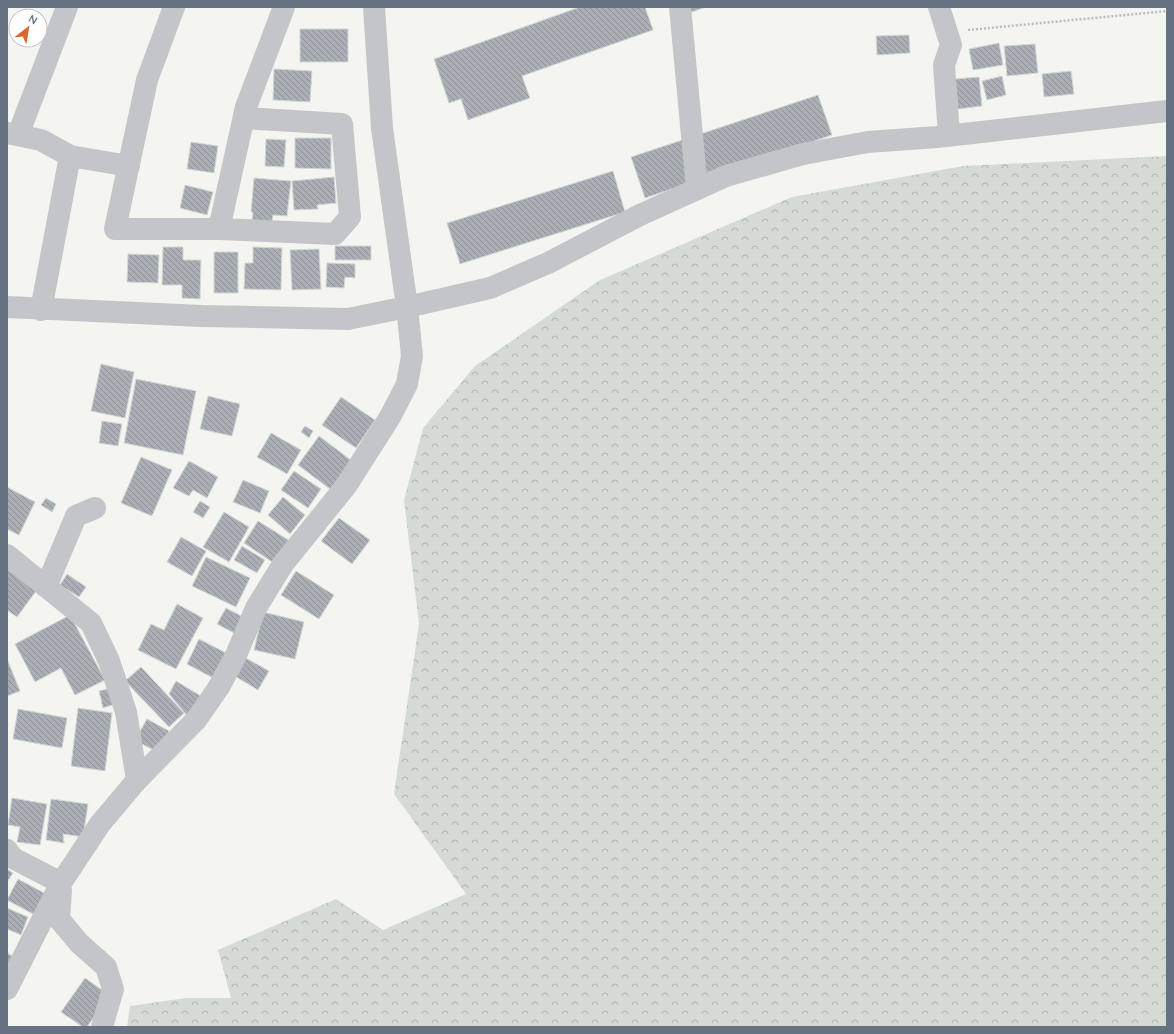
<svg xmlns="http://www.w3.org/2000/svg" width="1174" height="1034" viewBox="0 0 1174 1034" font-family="Quicksand,sans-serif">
  <defs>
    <pattern id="forest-crowns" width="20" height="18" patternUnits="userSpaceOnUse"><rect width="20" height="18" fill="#d5dbd2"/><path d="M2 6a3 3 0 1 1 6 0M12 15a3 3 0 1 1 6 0" fill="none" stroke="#b0b6b0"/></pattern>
    <pattern id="building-back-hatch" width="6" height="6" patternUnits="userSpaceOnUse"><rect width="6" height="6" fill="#a9afb5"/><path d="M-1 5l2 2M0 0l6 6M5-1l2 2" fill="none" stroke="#8d9399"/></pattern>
  </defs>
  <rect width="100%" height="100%" fill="#f4f5f1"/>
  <path fill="url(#forest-crowns)" d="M 1167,156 L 1167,1027 L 127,1027 L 130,1006 L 186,998 L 231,998 L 218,950 L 336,899 L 383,930 L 466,894 L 394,794 L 419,624 L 404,500 L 423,428 L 475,366 L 600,280 L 792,197 L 963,166 Z"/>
  <path fill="url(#building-back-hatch)" stroke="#d6d6d4" d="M 580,7 L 645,7 L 653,30 L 522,76 L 530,98 L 468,120 L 461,99 L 449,103 L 434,59 Z
    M 683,7 L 706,7 L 686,14 Z
    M 300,29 L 348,29 L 348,62 L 300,62 Z
    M 909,35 L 910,53 L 877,55 L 876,36 Z
    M 999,43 L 1003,65 L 973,70 L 969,49 Z
    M 1035,44 L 1038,73 L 1007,76 L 1004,46 Z
    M 274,69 L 312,71 L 310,102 L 273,100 Z
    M 1071,71 L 1074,94 L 1044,97 L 1042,74 Z
    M 1002,76 L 1006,95 L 987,100 L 982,81 Z
    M 979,77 L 982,106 L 958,109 L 955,79 Z
    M 818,95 L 832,135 L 645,198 L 631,157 Z
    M 295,138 L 331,138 L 331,169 L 295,168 Z
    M 266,139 L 286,140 L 284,167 L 265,166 Z
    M 191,142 L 218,146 L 214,173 L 187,169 Z
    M 613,171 L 625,212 L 460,264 L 447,223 Z
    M 334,177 L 336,203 L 317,205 L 318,209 L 294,210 L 292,181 Z
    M 254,178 L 291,181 L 287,216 L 273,215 L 272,222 L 252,220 L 253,212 L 251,212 Z
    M 185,185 L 213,192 L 207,215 L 180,208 Z
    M 335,246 L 371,246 L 371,260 L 335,260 Z
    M 163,247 L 183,247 L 183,260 L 201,260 L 200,299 L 182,298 L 182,285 L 162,285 Z
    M 253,247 L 282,248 L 281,290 L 244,289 L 245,263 L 253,263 Z
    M 319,249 L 321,289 L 292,290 L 290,250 Z
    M 214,252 L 238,252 L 238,293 L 214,293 Z
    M 128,254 L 159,255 L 158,283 L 127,282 Z
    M 327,263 L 355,264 L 355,278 L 345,277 L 344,288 L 326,287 Z
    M 101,364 L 134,372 L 125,418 L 91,411 Z
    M 136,379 L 196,391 L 183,455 L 124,443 Z
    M 208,396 L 240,404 L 232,436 L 200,429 Z
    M 341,397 L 375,420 L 356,448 L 322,425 Z
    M 102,421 L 122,424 L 118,446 L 99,443 Z
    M 305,426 L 313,431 L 309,438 L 301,432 Z
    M 271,433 L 301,450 L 287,474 L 257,457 Z
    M 319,436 L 352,461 L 330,489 L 298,465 Z
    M 141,457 L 172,470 L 152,516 L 121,503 Z
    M 189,461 L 218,477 L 207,498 L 193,490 L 189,496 L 173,488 Z
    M 294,471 L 321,489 L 308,508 L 281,490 Z
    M 243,480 L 269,491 L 260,513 L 233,502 Z
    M 7,487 L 35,502 L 19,535 L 7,529 Z
    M 283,497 L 305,515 L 290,534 L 268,515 Z
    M 46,498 L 56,504 L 52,512 L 41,505 Z
    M 200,501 L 210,507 L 203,518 L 193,512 Z
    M 224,512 L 249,527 L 229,562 L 203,547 Z
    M 339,518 L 370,540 L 352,564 L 321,541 Z
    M 258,521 L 290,541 L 275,564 L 244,543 Z
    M 181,537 L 206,551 L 192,576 L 167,562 Z
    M 242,546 L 265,560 L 257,573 L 234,560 Z
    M 206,557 L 250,578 L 236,607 L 192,586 Z
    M 7,569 L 36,591 L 17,617 L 7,610 Z
    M 296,571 L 334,595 L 319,619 L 281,595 Z
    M 67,574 L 86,587 L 79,597 L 60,585 Z
    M 177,604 L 203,618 L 176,669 L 138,650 L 151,624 L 164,630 Z
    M 226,608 L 245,618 L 236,634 L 217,624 Z
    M 263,612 L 304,622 L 295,659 L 254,650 Z
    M 70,615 L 105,680 L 75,695 L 61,668 L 35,682 L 15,644 Z
    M 199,639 L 228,654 L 215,679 L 187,664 Z
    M 244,657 L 269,671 L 258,690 L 233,675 Z
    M 7,659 L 20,691 L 7,696 Z
    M 141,667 L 184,713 L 169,727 L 125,681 Z
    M 176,681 L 204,698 L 189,718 L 169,694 Z
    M 111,688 L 115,704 L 103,708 L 99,691 Z
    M 78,708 L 112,713 L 105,771 L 71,766 Z
    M 18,709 L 67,718 L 62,748 L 13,739 Z
    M 147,719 L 169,731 L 157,752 L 135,740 Z
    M 12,798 L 47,804 L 40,845 L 17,842 L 20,827 L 8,825 Z
    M 51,799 L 88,804 L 83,837 L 63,834 L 64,843 L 46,840 Z
    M 7,869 L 13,873 L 7,882 Z
    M 18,879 L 46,894 L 35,915 L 7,900 Z
    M 7,908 L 28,917 L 21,935 L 7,929 Z
    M 7,953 L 14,957 L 7,971 Z
    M 85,978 L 109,995 L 87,1027 L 83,1027 L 61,1012 Z"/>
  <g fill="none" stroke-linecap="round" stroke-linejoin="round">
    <path stroke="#babcbe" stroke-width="2.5" stroke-dasharray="2 2" stroke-linecap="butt" d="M 968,30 L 1167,11"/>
    <path stroke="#c3c5c9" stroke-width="22" d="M 174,7 L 147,80 L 115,229 L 219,229 L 335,234 L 350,217 L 342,124 L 244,118
      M 680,7 L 697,189
      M 939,7 L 951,45 L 944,65 L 949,135
      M 7,133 L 41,140 L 70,156 L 129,166
      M 18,135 L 67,7
      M 219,229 L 246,107 L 284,7
      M 7,307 L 202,316 L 348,319 L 407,307 L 490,288 L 548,263 L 640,215 L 726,176 L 803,154 L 868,142 L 937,137 L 1167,111
      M 41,310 L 70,156
      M 7,555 L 91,623 L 109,661 L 126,712 L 137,780
      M 46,587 L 76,516 L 95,508
      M 7,850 L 13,858 L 61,883
      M 61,890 L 59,919 L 79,943 L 106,967 L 113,989 L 102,1027
      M 7,989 L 61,883 L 100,824 L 137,780 L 196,720 L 219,687 L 236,655 L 256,608 L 283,564 L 346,486 L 390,417 L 407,384 L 412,356 L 407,307 L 382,128 L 374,7"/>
  </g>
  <rect width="1174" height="1034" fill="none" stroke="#657281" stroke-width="16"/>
  <g transform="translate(28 28) rotate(31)"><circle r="19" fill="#ffffff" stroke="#c1c7cd"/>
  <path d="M0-3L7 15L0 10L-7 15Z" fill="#db662b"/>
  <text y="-6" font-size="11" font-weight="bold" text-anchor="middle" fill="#657281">N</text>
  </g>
</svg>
